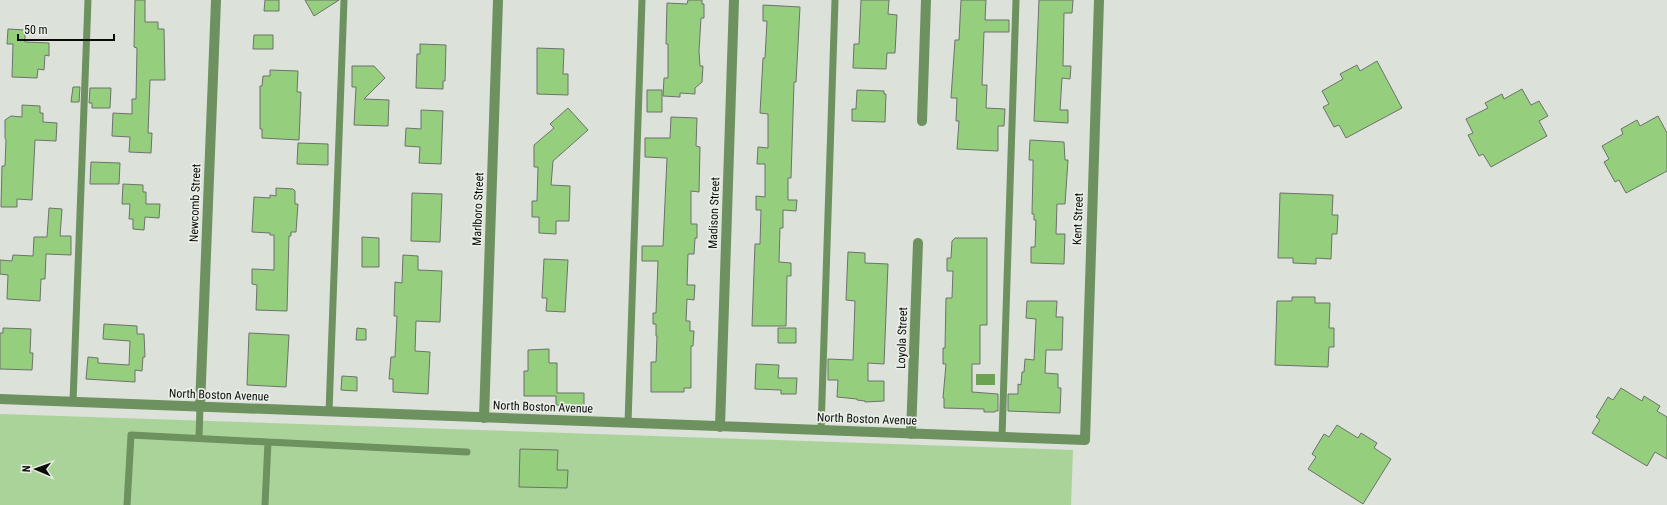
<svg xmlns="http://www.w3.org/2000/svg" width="1667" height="505" viewBox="0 0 1667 505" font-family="'Roboto Condensed',sans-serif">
  <rect width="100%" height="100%" fill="#dce1da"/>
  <path fill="#aad399" d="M 0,414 L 1073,450 L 1071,505 L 0,505 Z"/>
  <path fill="#6ca353" d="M 976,374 L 995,374 L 995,385 L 976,385 Z"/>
  <path fill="#95cf7d" stroke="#6d726c" d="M 135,0 L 145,0 L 145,22 L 158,22 L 158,29 L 164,29 L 165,80 L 150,80 L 148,133 L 152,133 L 151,153 L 129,152 L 130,137 L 112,136 L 113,113 L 132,114 L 132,99 L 136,99 L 137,48 L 134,47 Z
    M 265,0 L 279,0 L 279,11 L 264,11 Z
    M 305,0 L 339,0 L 314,16 Z
    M 688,0 L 702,0 L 702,4 L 704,4 L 704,18 L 701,18 L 699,51 L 700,66 L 703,66 L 702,82 L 695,88 L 695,94 L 680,93 L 680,97 L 663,96 L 664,78 L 668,78 L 668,44 L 666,44 L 667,3 L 687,4 Z
    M 861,0 L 889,0 L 888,14 L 897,15 L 895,53 L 887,53 L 886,69 L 853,68 L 854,44 L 859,44 Z
    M 961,0 L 986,0 L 985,20 L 1009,20 L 1009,32 L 984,32 L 982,85 L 987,85 L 986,108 L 1005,109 L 1004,126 L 998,126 L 998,151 L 957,149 L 959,121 L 956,121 L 957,98 L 951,98 L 955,40 L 959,40 Z
    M 1039,0 L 1073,0 L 1072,13 L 1064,13 L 1063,66 L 1071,66 L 1070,79 L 1062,78 L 1060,110 L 1068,110 L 1068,123 L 1034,121 Z
    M 763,5 L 800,7 L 796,82 L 794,82 L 791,178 L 788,178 L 788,200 L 797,200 L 796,211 L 783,210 L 783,228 L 780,228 L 779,262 L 791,263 L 791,276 L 787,276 L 786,326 L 752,326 L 755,244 L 760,244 L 761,210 L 756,210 L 756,196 L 765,197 L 765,164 L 757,164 L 758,147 L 768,148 L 768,114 L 760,113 L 763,58 L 765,58 L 767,21 L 763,21 Z
    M 8,29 L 25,30 L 25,42 L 49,43 L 49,56 L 45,55 L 44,70 L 38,69 L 37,78 L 12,77 L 13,44 L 7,44 Z
    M 254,35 L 273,35 L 273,49 L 253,49 Z
    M 420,44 L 446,45 L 445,81 L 443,81 L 443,89 L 416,88 L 417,54 L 420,54 Z
    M 537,48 L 564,49 L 563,74 L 568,74 L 568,95 L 537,94 Z
    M 1377,61 L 1402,108 L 1346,138 L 1339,125 L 1334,127 L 1323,107 L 1329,104 L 1322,91 L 1343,79 L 1340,74 L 1357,65 L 1360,71 Z
    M 352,66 L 374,66 L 385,78 L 364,99 L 389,100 L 388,126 L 354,125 L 356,87 L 352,87 Z
    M 270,70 L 298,71 L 297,92 L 301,92 L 299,140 L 262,138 L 262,129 L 260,129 L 260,86 L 262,86 L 263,76 L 270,76 Z
    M 73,87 L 80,87 L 79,102 L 71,102 Z
    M 90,88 L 111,88 L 110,108 L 92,108 L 92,103 L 89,103 Z
    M 1522,89 L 1531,105 L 1539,101 L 1548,116 L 1539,121 L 1547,136 L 1491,167 L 1483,154 L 1479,156 L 1468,135 L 1473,133 L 1466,119 L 1488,108 L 1485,103 L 1502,94 L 1504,99 Z
    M 647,90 L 662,90 L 662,112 L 647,112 Z
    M 857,90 L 884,91 L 884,94 L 886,94 L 885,122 L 852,121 L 852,109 L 856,109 Z
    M 22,105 L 40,106 L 40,113 L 43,113 L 43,122 L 57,123 L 56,141 L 35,140 L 32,200 L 17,199 L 17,207 L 1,207 L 2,166 L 5,166 L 6,140 L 5,138 L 5,120 L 11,116 L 22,117 Z
    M 568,108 L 588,130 L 553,161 L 551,185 L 570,186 L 569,221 L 556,221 L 556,234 L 539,233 L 539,217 L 532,217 L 532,201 L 537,201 L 538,167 L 534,167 L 534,145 L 554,128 L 550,124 Z
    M 421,110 L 443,111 L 441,164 L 419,163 L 420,147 L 405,146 L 406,128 L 421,129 Z
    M 1658,116 L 1667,133 L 1667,171 L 1626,193 L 1619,180 L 1615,182 L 1604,162 L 1609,159 L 1602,146 L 1623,134 L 1621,129 L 1637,120 L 1640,126 Z
    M 671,117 L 697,118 L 696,146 L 700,147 L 699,192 L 691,191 L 691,224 L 697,224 L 697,238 L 695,238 L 694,254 L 688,254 L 687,285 L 695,285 L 694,300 L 687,299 L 686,321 L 690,321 L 690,331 L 694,331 L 693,346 L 691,346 L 691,388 L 684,388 L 684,392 L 651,392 L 651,362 L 656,362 L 657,336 L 656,336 L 656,324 L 653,324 L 653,313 L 656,313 L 658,261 L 642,261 L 642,246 L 663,246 L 667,158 L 645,157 L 645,138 L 670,138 Z
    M 1030,140 L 1064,142 L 1065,160 L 1068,160 L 1065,204 L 1057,204 L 1056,234 L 1065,234 L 1064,264 L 1031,263 L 1031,247 L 1035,247 L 1036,220 L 1034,220 L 1034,214 L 1032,214 L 1033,170 L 1033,160 L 1029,160 Z
    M 298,143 L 328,144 L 328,165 L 297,164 Z
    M 91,162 L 120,163 L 119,184 L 90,184 Z
    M 123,184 L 143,185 L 143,192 L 146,192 L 146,204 L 160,204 L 159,218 L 145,217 L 144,230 L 133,229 L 133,219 L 129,219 L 130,204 L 122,204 Z
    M 276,188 L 293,189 L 295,191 L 295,204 L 298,204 L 296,232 L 291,232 L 291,236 L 289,236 L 287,311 L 256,310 L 257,285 L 252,284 L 252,269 L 274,270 L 274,235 L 270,235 L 270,233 L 252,232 L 254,197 L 270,198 L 270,195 L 276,196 Z
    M 412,193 L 442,194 L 440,242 L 411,241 Z
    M 1280,193 L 1333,195 L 1332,215 L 1338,215 L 1337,234 L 1332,234 L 1331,259 L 1316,258 L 1316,264 L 1293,263 L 1293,258 L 1278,258 Z
    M 49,208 L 62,209 L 60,236 L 71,236 L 71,255 L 46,254 L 45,279 L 41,279 L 40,301 L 7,299 L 8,275 L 0,274 L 0,260 L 12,261 L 13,255 L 33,256 L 34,237 L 47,237 Z
    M 362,237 L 379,238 L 379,267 L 362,267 Z
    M 955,238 L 987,238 L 987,325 L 980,325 L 980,364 L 972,364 L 972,392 L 998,394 L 998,411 L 995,411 L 995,412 L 984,412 L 984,409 L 944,408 L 944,398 L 943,398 L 946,364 L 943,364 L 943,348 L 945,348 L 946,298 L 952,298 L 953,271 L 947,271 L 947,258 L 951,258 L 952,241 Z
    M 848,252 L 865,253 L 865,263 L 888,264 L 884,364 L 868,363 L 868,381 L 884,381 L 884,401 L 865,402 L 865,401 L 857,400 L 857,399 L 837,397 L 838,380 L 828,380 L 828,359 L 853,360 L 855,301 L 846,300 Z
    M 403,255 L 418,256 L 418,270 L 442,271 L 440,322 L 416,321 L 415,351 L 430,352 L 428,394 L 393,392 L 393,379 L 389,379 L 391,357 L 395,357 L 397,316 L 394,316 L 395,282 L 402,283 Z
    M 544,259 L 568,260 L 565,312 L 546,311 L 547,298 L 542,298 Z
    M 1292,297 L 1315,297 L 1315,303 L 1330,303 L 1329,328 L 1334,328 L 1334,347 L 1329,347 L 1328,367 L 1275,365 L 1277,301 L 1292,301 Z
    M 1027,301 L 1057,301 L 1056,317 L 1063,317 L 1062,350 L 1046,350 L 1045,373 L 1058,374 L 1058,388 L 1061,388 L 1060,413 L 1008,411 L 1008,394 L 1018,394 L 1018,384 L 1021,385 L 1022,372 L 1024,372 L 1025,359 L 1034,360 L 1036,319 L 1026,318 Z
    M 104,324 L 137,326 L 137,334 L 144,334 L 145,357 L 143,357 L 142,371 L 135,370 L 135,382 L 86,379 L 88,357 L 98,358 L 98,363 L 129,365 L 130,341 L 103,339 Z
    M 3,328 L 31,329 L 30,353 L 33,353 L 32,370 L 0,369 L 0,333 L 3,333 Z
    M 357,328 L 366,329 L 366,340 L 356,340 Z
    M 778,328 L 796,328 L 796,343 L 778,343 Z
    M 249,333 L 289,335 L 286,387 L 247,385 Z
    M 549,349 L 549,363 L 557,363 L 557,393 L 584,393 L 584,405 L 556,405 L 556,396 L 524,396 L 524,371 L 528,371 L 528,350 Z
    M 756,364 L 779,365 L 778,378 L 797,378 L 796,394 L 781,394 L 781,390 L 755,389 Z
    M 342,376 L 357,377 L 357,391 L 341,390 Z
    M 1621,388 L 1642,401 L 1644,396 L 1660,406 L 1657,411 L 1667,417 L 1667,459 L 1655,452 L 1647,466 L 1592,433 L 1600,420 L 1596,417 L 1608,397 L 1613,400 Z
    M 1337,425 L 1358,438 L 1361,433 L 1377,443 L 1374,448 L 1391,459 L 1363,504 L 1308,469 L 1316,457 L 1312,454 L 1324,434 L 1329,437 Z
    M 520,449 L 558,450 L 557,470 L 568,470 L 567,488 L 519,487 Z"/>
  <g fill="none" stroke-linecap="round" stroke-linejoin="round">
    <path stroke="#6d915f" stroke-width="7" d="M 73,402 L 88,0
      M 329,412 L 344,0
      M 628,423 L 642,0
      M 821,431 L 835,0
      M 1002,437 L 1016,0
      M 199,438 L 200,407
      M 268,442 L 467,452
      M 127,505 L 131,435 L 268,442 L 265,505"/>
    <path stroke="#6d915f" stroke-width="10" d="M 922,121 L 926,0
      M 0,399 L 1085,440 L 1099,0
      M 200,407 L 216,0
      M 484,418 L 498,0
      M 720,427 L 734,0
      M 911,434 L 918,243"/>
  </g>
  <g text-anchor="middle" stroke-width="3.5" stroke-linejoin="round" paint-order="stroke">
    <g font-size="12" fill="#0b0c0a" stroke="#e9eee7">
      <text transform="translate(195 203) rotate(-88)" y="4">Newcomb Street</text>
      <text transform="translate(478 209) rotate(-88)" y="4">Marlboro Street</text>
      <text transform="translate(714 213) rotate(-88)" y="4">Madison Street</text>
      <text transform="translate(1078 219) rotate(-88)" y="4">Kent Street</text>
      <text transform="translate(902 338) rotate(-88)" y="4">Loyola Street</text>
      <text transform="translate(219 395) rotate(2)" y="4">North Boston Avenue</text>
      <text transform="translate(543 407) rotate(2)" y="4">North Boston Avenue</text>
      <text transform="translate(867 419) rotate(2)" y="4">North Boston Avenue</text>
    </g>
  </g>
  <g transform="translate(36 469) rotate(272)" stroke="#e9eee7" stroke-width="3" paint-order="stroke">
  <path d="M0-3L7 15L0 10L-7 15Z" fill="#0b0c0a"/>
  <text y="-6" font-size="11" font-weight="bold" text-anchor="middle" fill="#0b0c0a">N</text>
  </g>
  <path d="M18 34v6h96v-6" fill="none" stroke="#0b0c0a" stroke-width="2"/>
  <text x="24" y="34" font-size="12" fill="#0b0c0a" stroke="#e9eee7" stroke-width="3" paint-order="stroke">50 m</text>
</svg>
